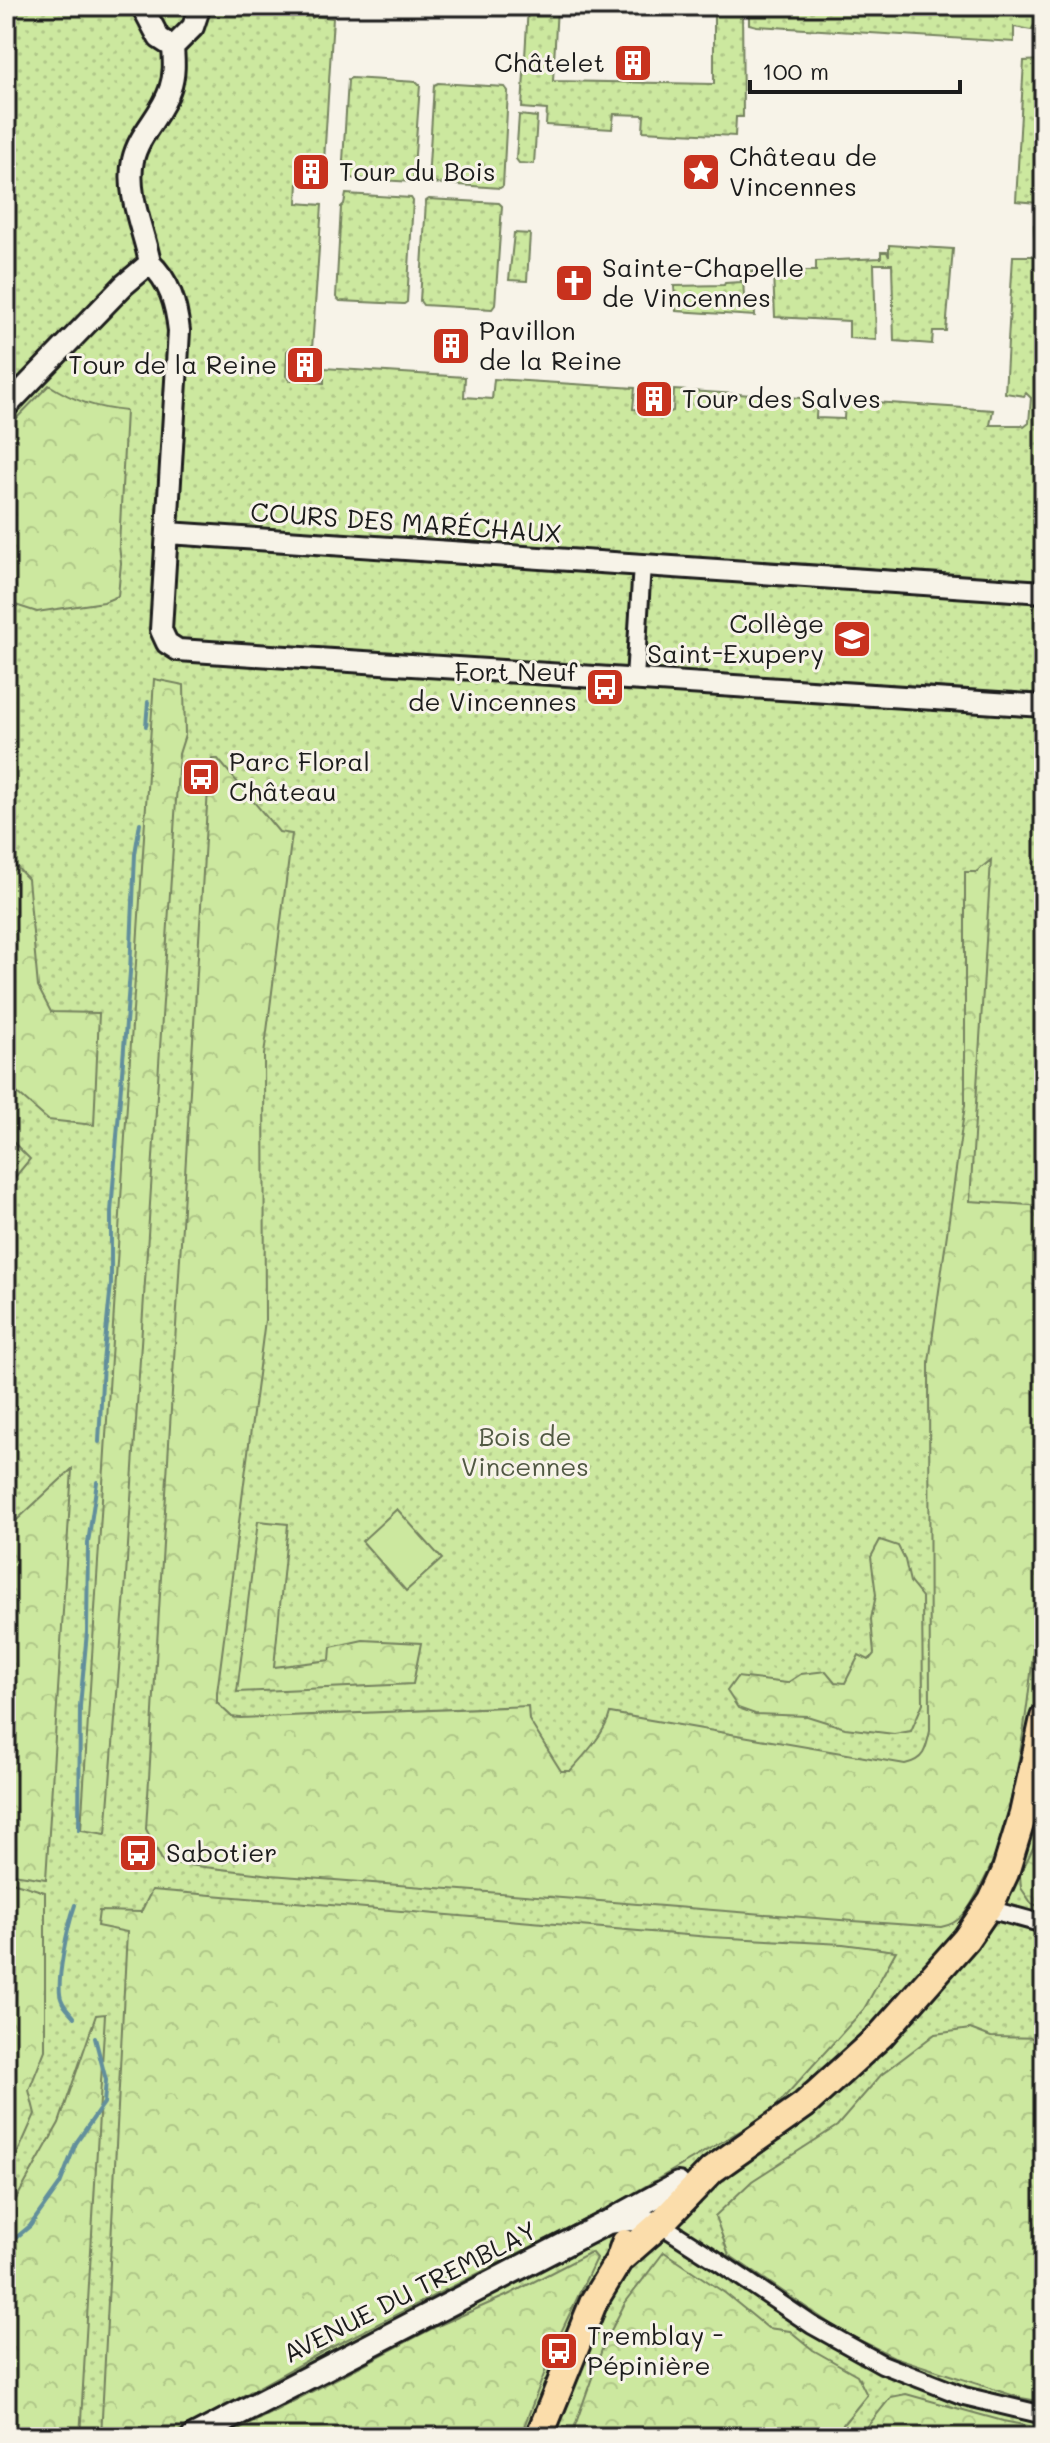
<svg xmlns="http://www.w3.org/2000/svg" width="1050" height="2443" viewBox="0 0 1050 2443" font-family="Mali,sans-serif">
  <defs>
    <pattern id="grass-dots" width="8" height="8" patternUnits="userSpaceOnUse" patternTransform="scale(2)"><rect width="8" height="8" fill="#cce89f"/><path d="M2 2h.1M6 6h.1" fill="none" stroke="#afc688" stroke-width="1.8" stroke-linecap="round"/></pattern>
    <pattern id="forest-crowns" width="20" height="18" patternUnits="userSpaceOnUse" patternTransform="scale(2)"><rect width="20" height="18" fill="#cce89f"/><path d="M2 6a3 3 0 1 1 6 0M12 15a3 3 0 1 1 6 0" fill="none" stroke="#afc688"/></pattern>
    <pattern id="garden-furrows" width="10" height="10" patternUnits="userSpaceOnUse" patternTransform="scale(2)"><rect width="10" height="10" fill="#cce89f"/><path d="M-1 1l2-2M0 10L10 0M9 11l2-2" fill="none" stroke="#afc688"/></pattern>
  </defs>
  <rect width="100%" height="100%" fill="#f7f3e8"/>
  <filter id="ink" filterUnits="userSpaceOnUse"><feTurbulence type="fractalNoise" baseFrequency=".0125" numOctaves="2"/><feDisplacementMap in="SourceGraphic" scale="16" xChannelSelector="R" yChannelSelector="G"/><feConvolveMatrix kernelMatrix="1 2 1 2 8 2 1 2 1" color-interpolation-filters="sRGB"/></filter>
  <g filter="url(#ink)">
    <path fill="url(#grass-dots)" stroke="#74825e" stroke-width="2" d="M 6,6 L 309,6 L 308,13 L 312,18 L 315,16 L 333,18 L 324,161 L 299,160 L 297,203 L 322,205 L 312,349 L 306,350 L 292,347 L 287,351 L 286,376 L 290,381 L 293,379 L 324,383 L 324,368 L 465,377 L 464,397 L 492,399 L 494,379 L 635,388 L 633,409 L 670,412 L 673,411 L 674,390 L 817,399 L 816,418 L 844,419 L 845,400 L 993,410 L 990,425 L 1022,425 L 1024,427 L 1029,423 L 1031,398 L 1026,393 L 1024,396 L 1005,393 L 1013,256 L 1034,256 C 1037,245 1034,235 1034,225 L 1037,223 L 1037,203 L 1016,201 L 1024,61 L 1042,60 L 1044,62 L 1044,2437 L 6,2437 Z
      M 528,6 L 557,6 L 553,81 L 714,84 L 714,6 L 742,6 L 743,117 L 736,117 L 735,136 L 643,131 L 644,115 L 614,114 L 612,129 L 546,125 L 547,110 L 522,108 Z
      M 749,6 L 1044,6 L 1044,31 L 1033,30 L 1033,27 L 1031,30 L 1014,27 L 1014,42 L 757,26 L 749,24 Z
      M 351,78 L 417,82 L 420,85 L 413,182 L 347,178 L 346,164 L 343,161 L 348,80 Z
      M 438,83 L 505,87 L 508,91 L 503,186 L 500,188 L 431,183 L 428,181 L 434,85 Z
      M 519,115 L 537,117 L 534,164 L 519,163 L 516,159 Z
      M 346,194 L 411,198 L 413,201 L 407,302 L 404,304 L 340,301 L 336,297 L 341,207 L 344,204 Z
      M 429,199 L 499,203 L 502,206 L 495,305 L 492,309 L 423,305 L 420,301 L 426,201 Z
      M 514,233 L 530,234 L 527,281 L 509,280 Z
      M 889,245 L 953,249 L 946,331 L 933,331 L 932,344 L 894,341 L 892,264 L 874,264 L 876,340 L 849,338 L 849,321 L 775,317 L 773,273 L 764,273 L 763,271 L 816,271 L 816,261 L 881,258 L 881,252 L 887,252 L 889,257 Z
      M 740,264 L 748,264 L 748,270 L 753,271 L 753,274 L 743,275 L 744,299 L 754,299 L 755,316 L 676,311 L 674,286 L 724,285 L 725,283 L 741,282 Z"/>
    <path fill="url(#forest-crowns)" stroke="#74825e" stroke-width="2" d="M 49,385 C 74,401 96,408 126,411 L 119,545 L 121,563 L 118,596 L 104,602 L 37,612 L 6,602 L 6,429 Z
      M 154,679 L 184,685 L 185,735 L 179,754 L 172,862 L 125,1592 L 106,1834 L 81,1830 Z
      M 212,759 L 218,759 L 279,832 L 292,834 L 264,1055 L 265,1320 L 217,1693 L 217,1703 L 232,1717 L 240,1718 L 528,1706 L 529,1720 L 561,1771 L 570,1771 C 584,1756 606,1732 610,1713 L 905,1764 C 924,1760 926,1750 930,1731 L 929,1362 L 965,1105 L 965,872 L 976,872 L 991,860 L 970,1201 L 1044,1206 C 1044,1389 1050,1578 1019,1759 C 1010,1805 1004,1844 981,1886 C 971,1905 963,1923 941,1927 L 853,1921 L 271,1875 L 163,1862 L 146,1829 L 209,772 Z
      M 10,860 L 28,879 L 38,987 L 51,1012 L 99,1013 L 94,1125 L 48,1120 L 17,1093 L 6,1093 L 6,862 Z
      M 72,1469 L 46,1879 L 6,1873 L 6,1530 Z
      M 258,1521 L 288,1524 L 274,1667 L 330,1660 L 331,1647 L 363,1640 L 421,1643 L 413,1684 L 237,1692 Z
      M 880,1540 L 898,1546 L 905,1560 L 910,1582 L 922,1597 L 923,1703 L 911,1731 L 894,1734 L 845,1728 L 807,1716 L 755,1714 L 738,1708 L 727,1691 L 737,1677 L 787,1683 L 801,1674 L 826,1671 L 835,1682 L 845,1683 L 859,1655 L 869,1660 L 874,1654 L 871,1619 L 876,1595 L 871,1557 Z
      M 1044,1802 L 1044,1907 L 1032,1904 L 1021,1888 L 1020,1875 L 1035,1844 Z
      M 12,1882 L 45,1892 L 45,2050 L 29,2090 L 35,2114 L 6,2179 L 6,1883 Z
      M 152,1890 L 710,1937 L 843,1944 L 896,1951 L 864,2009 L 769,2114 L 608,2208 L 324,2351 L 168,2437 L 101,2437 L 127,1932 L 97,1926 L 99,1911 L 141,1912 Z
      M 105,2014 L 80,2437 L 6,2437 L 6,2217 L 59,2123 L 96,2015 Z
      M 970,2029 L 991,2037 L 1044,2038 L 1044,2402 L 1021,2398 L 894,2357 L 841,2331 L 729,2255 L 715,2216 L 752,2181 L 837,2126 L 881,2075 L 935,2034 Z
      M 591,2252 L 596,2258 L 556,2343 L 520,2437 L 225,2437 L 433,2328 L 508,2295 Z
      M 664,2252 L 725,2293 L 768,2328 L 790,2331 L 813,2350 L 857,2375 L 867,2395 L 833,2437 L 571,2437 L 604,2344 L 625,2303 Z
      M 906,2394 L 1003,2421 L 1044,2429 L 1044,2437 L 859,2437 L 891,2397 Z"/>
    <path fill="url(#garden-furrows)" stroke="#74825e" stroke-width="2" d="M 10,1139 L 30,1159 L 6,1188 L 6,1144 Z"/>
    <path fill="#cce89f" stroke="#74825e" stroke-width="2" d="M 397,1509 L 442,1559 L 406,1591 L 362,1541 Z"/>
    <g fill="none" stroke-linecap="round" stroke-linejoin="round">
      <path stroke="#628f9c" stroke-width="4" d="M 146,726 L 148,702
        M 99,1442 L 103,1362 L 111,1284 L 111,1212 L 130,972 L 135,854 L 140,823
        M 79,1830 L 80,1706 L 87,1632 L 88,1543 L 97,1482
        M 74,2017 C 70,2012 64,2007 62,2001 C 54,1986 69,1922 75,1905
        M 6,2246 L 30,2226 L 60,2184 L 76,2143 L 104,2103 L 106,2080 L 95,2038"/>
      <defs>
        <path id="minor" d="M 635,679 L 642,564
          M 988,1909 L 1044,1924
          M 660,2224 L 719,2262 L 812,2325 L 882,2364 L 964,2396 L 1044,2415"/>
        <path id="tertiary" d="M 142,6 L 159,38 L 173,47
          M 173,47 L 193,27 L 200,6
          M 150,263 C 170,282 176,304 179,331 L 161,630 L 167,643 L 178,650 L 1044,706
          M 150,263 C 144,230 126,195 133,160 C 139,133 162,115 170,89 C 175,75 174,61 173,47
          M 6,407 L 124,285 L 150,263
          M 168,533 L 1044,592"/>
        <path id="secondary" d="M 616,2218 L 678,2184
          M 193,2437 L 608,2222 L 631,2219 L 660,2224"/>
        <path id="primary" d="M 619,2260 L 660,2224 L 712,2170 L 804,2105 L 881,2035 L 966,1939 L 992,1901 L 1005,1873 L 1023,1814 L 1044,1718
          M 539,2437 L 594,2301 L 619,2260 L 625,2243"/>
      </defs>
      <use href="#minor" stroke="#1c1c1c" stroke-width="22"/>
      <use href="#tertiary" stroke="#1c1c1c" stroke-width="26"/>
      <use href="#secondary" stroke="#1c1c1c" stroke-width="28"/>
      <use href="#primary" stroke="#1c1c1c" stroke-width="32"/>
      <use href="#minor" stroke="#f7f3e8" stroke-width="16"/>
      <use href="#tertiary" stroke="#f7f3e8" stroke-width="20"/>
      <use href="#secondary" stroke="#f7f3e8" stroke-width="22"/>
      <use href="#primary" stroke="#fbddab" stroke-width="26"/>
    </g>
  </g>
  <defs>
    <symbol id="building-square" viewBox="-11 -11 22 22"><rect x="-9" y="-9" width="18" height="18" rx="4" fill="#c8321e" stroke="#f7f3e8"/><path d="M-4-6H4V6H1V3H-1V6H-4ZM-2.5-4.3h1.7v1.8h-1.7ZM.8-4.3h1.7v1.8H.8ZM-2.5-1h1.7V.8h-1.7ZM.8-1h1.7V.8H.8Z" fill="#fff"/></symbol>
    <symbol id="sight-square" viewBox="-11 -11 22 22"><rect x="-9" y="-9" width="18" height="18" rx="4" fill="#c8321e" stroke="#f7f3e8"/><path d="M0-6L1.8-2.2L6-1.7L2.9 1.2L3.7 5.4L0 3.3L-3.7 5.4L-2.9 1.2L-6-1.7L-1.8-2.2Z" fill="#fff"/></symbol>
    <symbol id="church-square" viewBox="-11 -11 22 22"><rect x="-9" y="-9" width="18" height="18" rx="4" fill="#c8321e" stroke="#f7f3e8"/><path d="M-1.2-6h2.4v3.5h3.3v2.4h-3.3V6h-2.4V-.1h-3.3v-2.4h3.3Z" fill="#fff"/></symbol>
    <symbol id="school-square" viewBox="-11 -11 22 22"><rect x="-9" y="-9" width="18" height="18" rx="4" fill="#c8321e" stroke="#f7f3e8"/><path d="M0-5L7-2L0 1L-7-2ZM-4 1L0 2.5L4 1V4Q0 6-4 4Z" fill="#fff"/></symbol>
    <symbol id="bus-square" viewBox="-11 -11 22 22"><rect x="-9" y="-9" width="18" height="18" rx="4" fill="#c8321e" stroke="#f7f3e8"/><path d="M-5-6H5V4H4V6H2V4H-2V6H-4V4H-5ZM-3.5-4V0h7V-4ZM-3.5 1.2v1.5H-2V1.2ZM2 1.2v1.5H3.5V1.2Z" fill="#fff"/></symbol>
  </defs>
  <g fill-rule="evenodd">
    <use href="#building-square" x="611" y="41" width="44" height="44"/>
    <use href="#building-square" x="289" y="150" width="44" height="44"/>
    <use href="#sight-square" x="679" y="150" width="44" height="44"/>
    <use href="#church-square" x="552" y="261" width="44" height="44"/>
    <use href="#building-square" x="429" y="324" width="44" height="44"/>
    <use href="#building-square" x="283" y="343" width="44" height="44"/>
    <use href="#building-square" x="632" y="377" width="44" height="44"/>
    <use href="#school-square" x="830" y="617" width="44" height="44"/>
    <use href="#bus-square" x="583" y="665" width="44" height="44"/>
    <use href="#bus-square" x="179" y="755" width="44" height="44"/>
    <use href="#bus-square" x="116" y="1831" width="44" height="44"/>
    <use href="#bus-square" x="537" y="2329" width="44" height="44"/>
  </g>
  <g text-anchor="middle" stroke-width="6" stroke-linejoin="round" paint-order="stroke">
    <g font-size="26" fill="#1c1c1c" stroke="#f7f3e8" text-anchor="start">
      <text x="605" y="72" text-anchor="end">Châtelet</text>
      <text x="729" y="166">Château de<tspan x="729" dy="30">Vincennes</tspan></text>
      <text x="339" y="181">Tour du Bois</text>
      <text x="602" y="277">Sainte-Chapelle<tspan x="602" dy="30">de Vincennes</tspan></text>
      <text x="479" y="340">Pavillon<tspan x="479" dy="30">de la Reine</tspan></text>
      <text x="277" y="374" text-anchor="end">Tour de la Reine</text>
      <text x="682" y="408">Tour des Salves</text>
      <text x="824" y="633" text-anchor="end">Collège<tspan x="824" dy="30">Saint-Exupery</tspan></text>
      <text x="577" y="681" text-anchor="end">Fort Neuf<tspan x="577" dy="30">de Vincennes</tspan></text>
      <text x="229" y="771">Parc Floral<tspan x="229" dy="30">Château</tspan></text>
      <text x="166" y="1862">Sabotier</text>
      <text x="587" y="2345">Tremblay -<tspan x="587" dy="30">Pépinière</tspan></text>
    </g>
    <g font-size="26" fill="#1c1c1c" stroke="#f7f3e8">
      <text transform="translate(406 523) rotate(4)" y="9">COURS DES MARÉCHAUX</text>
      <text transform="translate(410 2292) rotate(-27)" y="9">AVENUE DU TREMBLAY</text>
    </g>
    <g font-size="26" fill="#515943" stroke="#f7f3e8">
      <text x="525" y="1446">Bois de<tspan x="525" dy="30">Vincennes</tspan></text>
    </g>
  </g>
  <rect width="1050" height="2443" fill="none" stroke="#f7f3e8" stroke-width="32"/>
  <rect x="16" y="16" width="1018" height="2411" fill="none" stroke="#1c1c1c" stroke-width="3" filter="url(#ink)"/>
  <path d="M750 80v12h210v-12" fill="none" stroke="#1c1c1c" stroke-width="4"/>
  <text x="762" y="80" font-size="24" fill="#1c1c1c" stroke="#f7f3e8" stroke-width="6" paint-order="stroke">100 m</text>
</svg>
